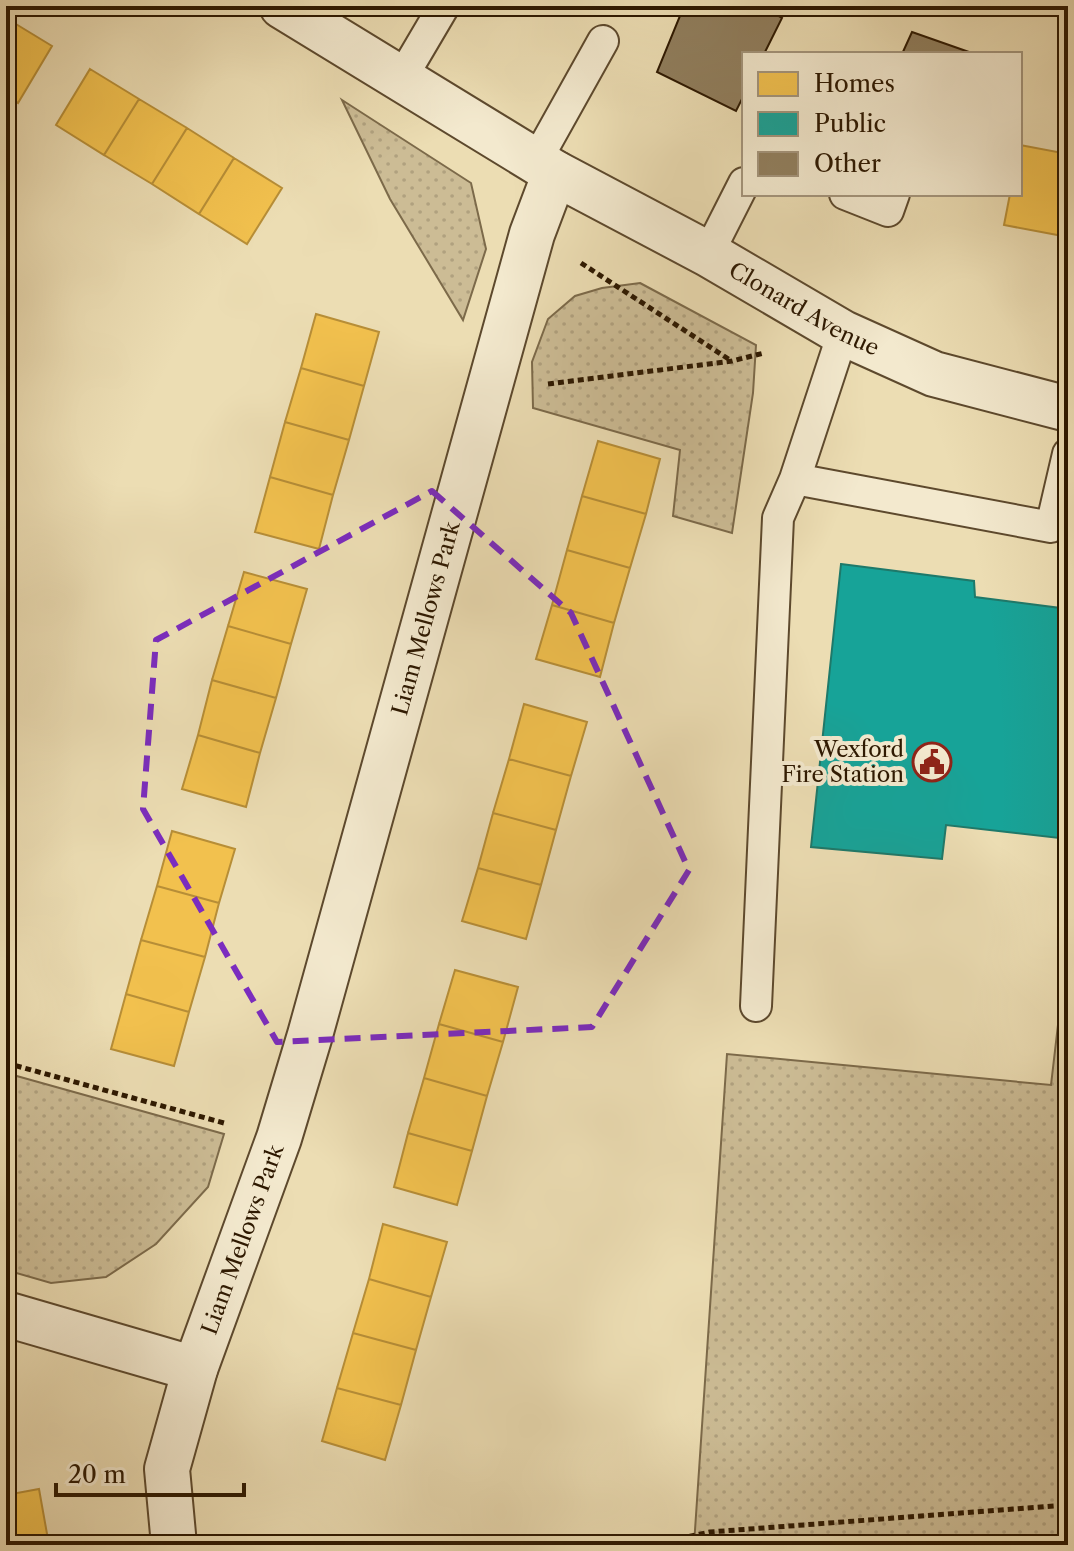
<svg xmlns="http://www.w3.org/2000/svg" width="1074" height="1551" viewBox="0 0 1074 1551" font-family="'Libre Caslon Text',serif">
  <defs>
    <pattern id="grass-dots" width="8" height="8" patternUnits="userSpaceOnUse" patternTransform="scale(2)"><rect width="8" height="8" fill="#ccbc95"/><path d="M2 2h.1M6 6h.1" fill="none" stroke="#b0a17f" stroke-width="1.8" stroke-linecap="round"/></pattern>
  </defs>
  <rect width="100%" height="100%" fill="#ecddb3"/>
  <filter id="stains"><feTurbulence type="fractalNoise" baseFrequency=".0025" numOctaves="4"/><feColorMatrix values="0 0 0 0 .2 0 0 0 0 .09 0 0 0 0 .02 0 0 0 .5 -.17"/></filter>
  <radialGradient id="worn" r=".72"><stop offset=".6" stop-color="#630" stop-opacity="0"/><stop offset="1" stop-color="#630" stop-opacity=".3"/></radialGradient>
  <path fill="url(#grass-dots)" stroke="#7c6a4a" stroke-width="2" d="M 342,100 L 471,183 L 486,249 L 463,320 L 390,199 Z
    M 640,283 L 756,345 L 753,393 L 732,533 L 673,516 L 680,450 L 533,408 L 532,362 L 548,319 L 575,296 L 602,288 Z
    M 1068,939 L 1068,1545 L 694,1545 L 727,1054 L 1051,1085 Z
    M 6,1073 L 224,1134 L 208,1187 L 156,1244 L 106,1277 L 51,1283 L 6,1270 Z"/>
  <path fill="#f2c14e" stroke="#b78e37" stroke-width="2" d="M 6,18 L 52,46 L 18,103 L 6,95 Z
    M 90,69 L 139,99 L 104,155 L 56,125 Z
    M 139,99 L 187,128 L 152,184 L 104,155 Z
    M 187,128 L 234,158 L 199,214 L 152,184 Z
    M 1020,145 L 1068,154 L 1068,237 L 1004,225 L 1010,194 L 1020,194 Z
    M 234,158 L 282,188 L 247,244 L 199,214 Z
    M 316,314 L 379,332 L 364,386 L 301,368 Z
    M 301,368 L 364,386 L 349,440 L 285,422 Z
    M 285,422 L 349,440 L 333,495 L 270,477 Z
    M 598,441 L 660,459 L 646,514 L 582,496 Z
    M 270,477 L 333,495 L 319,549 L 255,532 Z
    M 582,496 L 646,514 L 630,568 L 567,550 Z
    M 567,550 L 630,568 L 614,623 L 552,605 Z
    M 244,572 L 307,589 L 291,644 L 228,626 Z
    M 552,605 L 614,623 L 600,677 L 536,659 Z
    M 228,626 L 291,644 L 276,698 L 212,680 Z
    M 212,680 L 276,698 L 260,753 L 198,735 Z
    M 524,704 L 587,722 L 571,776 L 509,759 Z
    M 198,735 L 260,753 L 246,807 L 182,789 Z
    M 509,759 L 571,776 L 556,830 L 493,813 Z
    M 493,813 L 556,830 L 541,885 L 478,868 Z
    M 172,831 L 235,849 L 219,903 L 157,886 Z
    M 478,868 L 541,885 L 526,939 L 462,921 Z
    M 157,886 L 219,903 L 205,957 L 141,940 Z
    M 141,940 L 205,957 L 189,1012 L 126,994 Z
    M 455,970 L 518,987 L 503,1042 L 439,1024 Z
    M 126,994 L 189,1012 L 174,1066 L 111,1049 Z
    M 439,1024 L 503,1042 L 487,1096 L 424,1078 Z
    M 424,1078 L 487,1096 L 472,1151 L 408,1133 Z
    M 408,1133 L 472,1151 L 457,1205 L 394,1187 Z
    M 383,1224 L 447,1242 L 431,1297 L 369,1279 Z
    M 369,1279 L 431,1297 L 416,1350 L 353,1333 Z
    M 353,1333 L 416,1350 L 401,1405 L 337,1388 Z
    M 337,1388 L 401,1405 L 385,1460 L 322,1441 Z
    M 39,1489 L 49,1545 L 6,1545 L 6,1495 Z"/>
  <path fill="#17a398" stroke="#1e796a" stroke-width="2" d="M 841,564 L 974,581 L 975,597 L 1068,609 L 1068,762 L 1059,838 L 946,825 L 942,859 L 811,847 Z"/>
  <path fill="#907e5d" stroke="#2d1800" stroke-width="2" d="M 684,6 L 761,6 L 782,18 L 764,54 L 744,54 L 744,95 L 736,111 L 657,72 Z
    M 912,32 L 969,52 L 902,54 Z
    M 985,1539 L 986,1545 L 909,1545 Z"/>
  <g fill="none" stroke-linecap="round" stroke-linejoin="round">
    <defs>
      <path id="service" d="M 401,79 L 444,6
        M 536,161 L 603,41
        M 845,194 L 888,211 L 894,194
        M 708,254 L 744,183
        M 795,479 L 1051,527 L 1068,454
        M 756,1006 L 778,518 L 795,479 L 843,333"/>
      <g id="minor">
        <path d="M 6,1314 L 195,1369"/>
        <path id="s1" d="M 174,1545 L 167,1469 L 195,1369 L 279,1138 L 310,1035 L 532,234 L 555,173"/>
      </g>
      <g id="tertiary">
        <path id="s2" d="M 282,6 L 555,173 L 708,254 L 843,333 L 934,374 L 1068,409"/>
      </g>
    </defs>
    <use href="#service" stroke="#5d492d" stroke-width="34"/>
    <use href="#minor" stroke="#5d492d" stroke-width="48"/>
    <use href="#tertiary" stroke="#5d492d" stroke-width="48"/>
    <path stroke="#2d1800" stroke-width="5" stroke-dasharray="6 4" stroke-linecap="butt" d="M 581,263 L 730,360
      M 548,384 L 732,361 L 764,353
      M 6,1063 L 224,1123
      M 650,1545 L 710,1532 L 1068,1505"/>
    <use href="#service" stroke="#f3e9ce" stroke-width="30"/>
    <use href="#minor" stroke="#f3e9ce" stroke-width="44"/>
    <use href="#tertiary" stroke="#f3e9ce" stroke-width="44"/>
  </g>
  <path fill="none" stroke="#7b2cbf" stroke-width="6" stroke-dasharray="16 10" stroke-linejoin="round" d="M 432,491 L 571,613 L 689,870 L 592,1027 L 277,1042 L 143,809 L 156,640 Z"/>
  <defs>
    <symbol id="civic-ring" viewBox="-11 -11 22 22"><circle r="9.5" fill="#f3e9ce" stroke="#8f2418" stroke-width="1.5"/><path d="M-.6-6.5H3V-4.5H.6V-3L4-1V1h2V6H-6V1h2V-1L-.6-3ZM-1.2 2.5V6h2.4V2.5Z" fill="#8f2418"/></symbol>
  </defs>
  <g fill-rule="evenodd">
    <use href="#civic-ring" x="910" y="740" width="44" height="44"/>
  </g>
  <g text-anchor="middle" stroke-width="8" stroke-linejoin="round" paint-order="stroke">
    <g font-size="22" fill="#2d1800" stroke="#f3e9ce">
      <text dy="8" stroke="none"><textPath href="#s2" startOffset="604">Clonard Avenue</textPath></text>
      <text dy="8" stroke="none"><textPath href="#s1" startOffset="966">Liam Mellows Park</textPath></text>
      <text dy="8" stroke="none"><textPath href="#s1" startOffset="318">Liam Mellows Park</textPath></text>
    </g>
    <g font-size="22" fill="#2d1800" stroke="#f3e9ce" text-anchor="end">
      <text x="904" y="757">Wexford<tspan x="904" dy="25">Fire Station</tspan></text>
    </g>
  </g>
  <rect width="1074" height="1551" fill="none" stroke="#ecddb3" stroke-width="32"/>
  <rect x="8" y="8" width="1058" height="1535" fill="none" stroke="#2d1800" stroke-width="4"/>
  <rect x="16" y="16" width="1042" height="1519" fill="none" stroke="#2d1800" stroke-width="2"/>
  <rect x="742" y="52" width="280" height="144" fill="#f3e9ce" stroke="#a4957c" stroke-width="2"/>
  <rect x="758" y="72" width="40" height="24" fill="#f2c14e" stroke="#a4957c" stroke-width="2"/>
  <text x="814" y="92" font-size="24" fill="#2d1800">Homes</text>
  <rect x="758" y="112" width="40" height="24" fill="#17a398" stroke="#a4957c" stroke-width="2"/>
  <text x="814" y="132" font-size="24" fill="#2d1800">Public</text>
  <rect x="758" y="152" width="40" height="24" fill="#907e5d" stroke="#a4957c" stroke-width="2"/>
  <text x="814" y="172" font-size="24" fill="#2d1800">Other</text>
  <path d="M56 1483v12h188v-12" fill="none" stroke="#2d1800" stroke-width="4"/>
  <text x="68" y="1483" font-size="24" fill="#2d1800" stroke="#f3e9ce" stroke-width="6" paint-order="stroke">20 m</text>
  <rect width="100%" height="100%" filter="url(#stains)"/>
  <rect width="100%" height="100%" fill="url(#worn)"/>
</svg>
